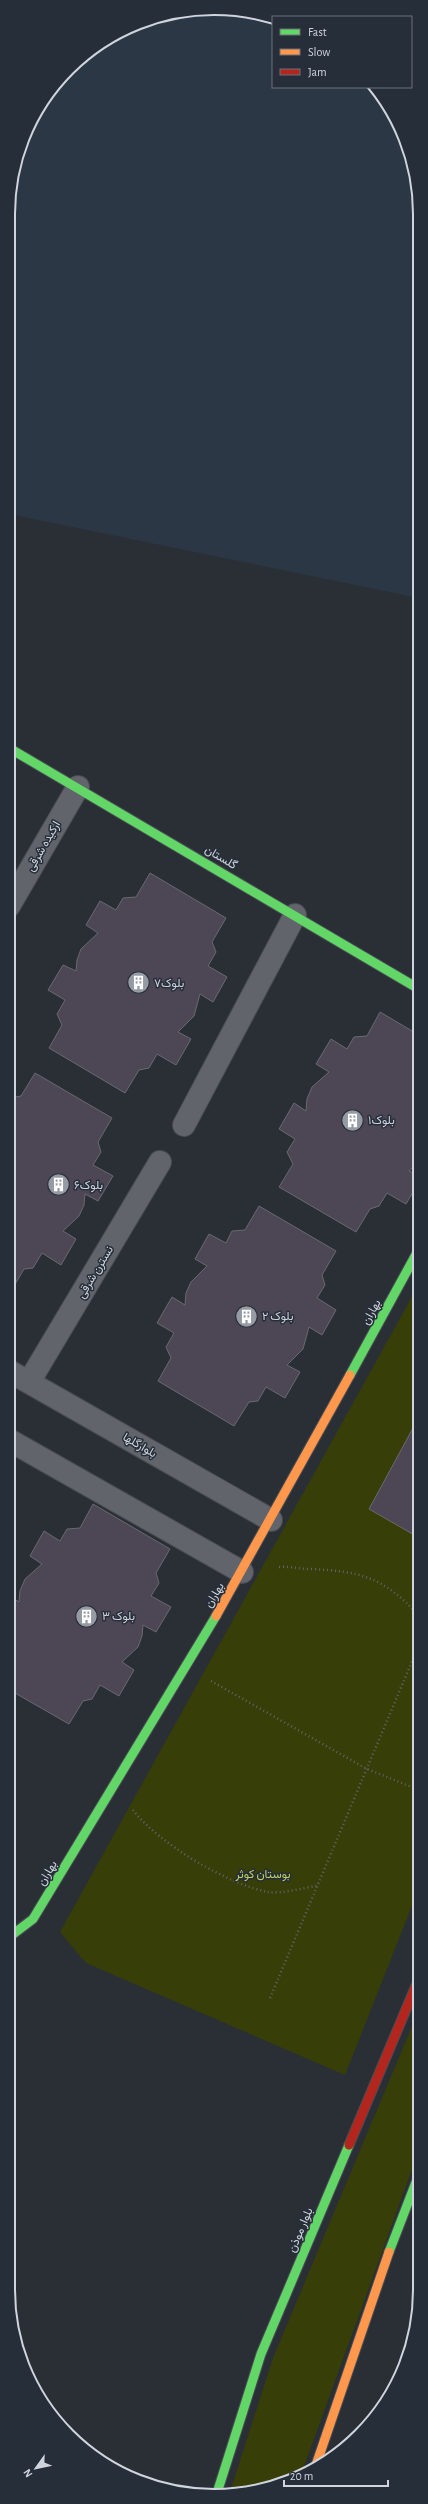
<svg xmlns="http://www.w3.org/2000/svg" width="428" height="2504" viewBox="0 0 428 2504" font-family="'Alegreya Sans',Vazirmatn,sans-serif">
  <rect width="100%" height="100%" fill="#2a2f36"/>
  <path fill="#2c3746" d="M 220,11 L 273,22 L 273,87 L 373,87 L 399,123 L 420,200 L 419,598 L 9,514 L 10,187 L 35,111 L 88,51 L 160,15 Z"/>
  <path fill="#373e07" d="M 419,1284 L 419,1888 L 345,2075 L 86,1963 L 60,1932 Z
    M 418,2012 L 418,2153 L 302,2472 L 280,2485 L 230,2492 L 273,2358 Z"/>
  <path fill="#4d4755" stroke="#696a6f" d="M 150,873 L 226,918 L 212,942 L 216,952 L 208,966 L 227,977 L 213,1002 L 200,994 L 194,1016 L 178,1032 L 191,1039 L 176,1065 L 157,1054 L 149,1068 L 139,1070 L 125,1093 L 49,1048 L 62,1025 L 57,1014 L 65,1000 L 48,990 L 63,965 L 76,971 L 77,960 L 81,949 L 98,933 L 86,925 L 100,901 L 116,910 L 123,898 L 136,897 Z
    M 380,1012 L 419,1035 L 419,1162 L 409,1171 L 419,1176 L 419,1182 L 406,1204 L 387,1193 L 379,1206 L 370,1209 L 356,1232 L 279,1187 L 293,1164 L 287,1152 L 295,1139 L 279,1129 L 294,1103 L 306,1111 L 307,1099 L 312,1087 L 329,1072 L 316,1064 L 331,1039 L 347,1049 L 354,1037 L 367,1036 Z
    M 35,1073 L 112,1118 L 98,1142 L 101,1152 L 93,1165 L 113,1176 L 98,1201 L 85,1194 L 84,1205 L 79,1216 L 63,1231 L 76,1239 L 61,1265 L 42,1253 L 33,1268 L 24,1269 L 10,1293 L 9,1098 L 21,1096 Z
    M 259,1206 L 336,1251 L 322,1275 L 325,1285 L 317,1298 L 336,1310 L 322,1335 L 309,1327 L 303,1349 L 287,1365 L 300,1372 L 285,1398 L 266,1387 L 258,1401 L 249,1402 L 234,1426 L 158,1381 L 171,1358 L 166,1347 L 174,1333 L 157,1323 L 172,1297 L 185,1305 L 186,1293 L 191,1282 L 207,1266 L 195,1259 L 209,1234 L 226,1243 L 232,1231 L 245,1230 Z
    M 419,1417 L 419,1531 L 416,1536 L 369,1509 Z
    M 93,1504 L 170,1549 L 156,1573 L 159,1583 L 151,1596 L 171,1607 L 156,1632 L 143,1625 L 142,1636 L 138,1647 L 122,1662 L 134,1670 L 119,1696 L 100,1685 L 92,1699 L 83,1701 L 69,1724 L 8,1689 L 9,1596 L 19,1602 L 20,1591 L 25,1579 L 42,1564 L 30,1556 L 44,1531 L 60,1541 L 67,1529 L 80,1528 Z"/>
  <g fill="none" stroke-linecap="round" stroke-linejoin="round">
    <defs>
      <path id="street" d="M 9,906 L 78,787
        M 184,1125 L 295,915
        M 9,1371 L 271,1520
        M 29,1382 L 160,1162
        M 9,1440 L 242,1572"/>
      <path id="fast" d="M 9,748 L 419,989
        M 350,1375 L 419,1249
        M 8,1938 L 33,1919 L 216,1616
        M 389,2252 L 418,2177
        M 217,2493 L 261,2354 L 349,2145"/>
      <path id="slow" d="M 216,1616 L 350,1375
        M 316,2465 L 389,2252"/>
      <path id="jam" d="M 349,2145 L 418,1981"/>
    </defs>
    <use href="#street" stroke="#494d53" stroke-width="24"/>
    <use href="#fast" stroke="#494d53" stroke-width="11"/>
    <use href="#slow" stroke="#494d53" stroke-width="11"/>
    <use href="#jam" stroke="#494d53" stroke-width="11"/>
    <path stroke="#616569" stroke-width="2.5" stroke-dasharray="1 3" stroke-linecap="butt" d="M 279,1567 C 289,1566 299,1569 310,1569 C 360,1571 384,1577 419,1616
      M 211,1681 L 367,1769 L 419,1790
      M 133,1810 C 158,1843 227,1884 268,1892 C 282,1894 302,1888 317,1886
      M 270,1998 L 419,1645"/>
    <use href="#street" stroke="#61656b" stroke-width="22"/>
    <use href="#fast" stroke="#63d668" stroke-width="9"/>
    <use href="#slow" stroke="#ff974d" stroke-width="9"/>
    <use href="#jam" stroke="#b3261e" stroke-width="9"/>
  </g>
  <defs>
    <symbol id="building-disc" viewBox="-11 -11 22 22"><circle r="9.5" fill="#969ba3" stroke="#262e3a"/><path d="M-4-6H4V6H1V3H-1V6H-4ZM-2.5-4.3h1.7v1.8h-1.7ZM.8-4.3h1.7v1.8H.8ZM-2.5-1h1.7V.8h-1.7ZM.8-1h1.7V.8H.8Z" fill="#fff"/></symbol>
  </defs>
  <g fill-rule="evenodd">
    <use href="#building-disc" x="126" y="970" width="25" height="25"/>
    <use href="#building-disc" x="340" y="1108" width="25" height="25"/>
    <use href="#building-disc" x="46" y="1172" width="25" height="25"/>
    <use href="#building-disc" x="234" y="1304" width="25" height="25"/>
    <use href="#building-disc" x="74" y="1604" width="25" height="25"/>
  </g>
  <g text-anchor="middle" stroke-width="3" stroke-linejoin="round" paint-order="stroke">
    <g font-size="12" fill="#d0d5dd" stroke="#262e3a">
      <text transform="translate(43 846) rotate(-60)" y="4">ارکیده شرقی</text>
      <text transform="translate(221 857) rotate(31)" y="4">گلستان</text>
      <text transform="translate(95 1272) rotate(-59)" y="4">نسترن شرقی</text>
      <text transform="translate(371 1312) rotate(-61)" y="4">بهاران</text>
      <text transform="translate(140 1445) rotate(30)" y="4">بلوارگلها</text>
      <text transform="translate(214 1595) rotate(-59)" y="4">بهاران</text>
      <text transform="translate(47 1873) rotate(-59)" y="4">بهاران</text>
      <text transform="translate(300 2230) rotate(-67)" y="4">بلوار موذن</text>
    </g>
    <g font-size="12" fill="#d0d5dd" stroke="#262e3a" text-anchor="start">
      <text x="154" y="987">بلوک۷</text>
      <text x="368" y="1124">بلوک۱</text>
      <text x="74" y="1189">بلوک۶</text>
      <text x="262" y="1320">بلوک ۲</text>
      <text x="102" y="1620">بلوک ۳</text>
    </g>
    <g font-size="12" fill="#becf62" stroke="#262e3a">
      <text x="263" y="1878">بوستان کوثر</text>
    </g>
  </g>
  <path d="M0 0H428V2504H0ZM214 15H214A199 199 0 0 1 413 214V2290A199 199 0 0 1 214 2489H214A199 199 0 0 1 15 2290V214A199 199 0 0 1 214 15Z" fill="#262e3a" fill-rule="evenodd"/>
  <path fill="none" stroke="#d0d5dd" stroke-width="2" d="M214 15H214A199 199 0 0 1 413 214V2290A199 199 0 0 1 214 2489H214A199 199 0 0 1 15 2290V214A199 199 0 0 1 214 15Z"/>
  <rect x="272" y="16" width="140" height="72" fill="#262e3a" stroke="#6a717b"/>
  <rect x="280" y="29" width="20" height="6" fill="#63d668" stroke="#6a717b"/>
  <text x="308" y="36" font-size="12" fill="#d0d5dd">Fast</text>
  <rect x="280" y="49" width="20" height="6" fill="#ff974d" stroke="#6a717b"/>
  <text x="308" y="56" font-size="12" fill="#d0d5dd">Slow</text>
  <rect x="280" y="69" width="20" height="6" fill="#b3261e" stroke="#6a717b"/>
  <text x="308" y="76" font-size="12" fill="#d0d5dd">Jam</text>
  <g transform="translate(36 2468) rotate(237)" stroke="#262e3a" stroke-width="3" paint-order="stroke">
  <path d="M0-3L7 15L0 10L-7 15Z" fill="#d0d5dd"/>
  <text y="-6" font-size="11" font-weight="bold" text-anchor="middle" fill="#d0d5dd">N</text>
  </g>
  <path d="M284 2480v6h104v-6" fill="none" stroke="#d0d5dd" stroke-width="2"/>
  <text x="290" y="2480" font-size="12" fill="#d0d5dd" stroke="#262e3a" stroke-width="3" paint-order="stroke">20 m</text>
</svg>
